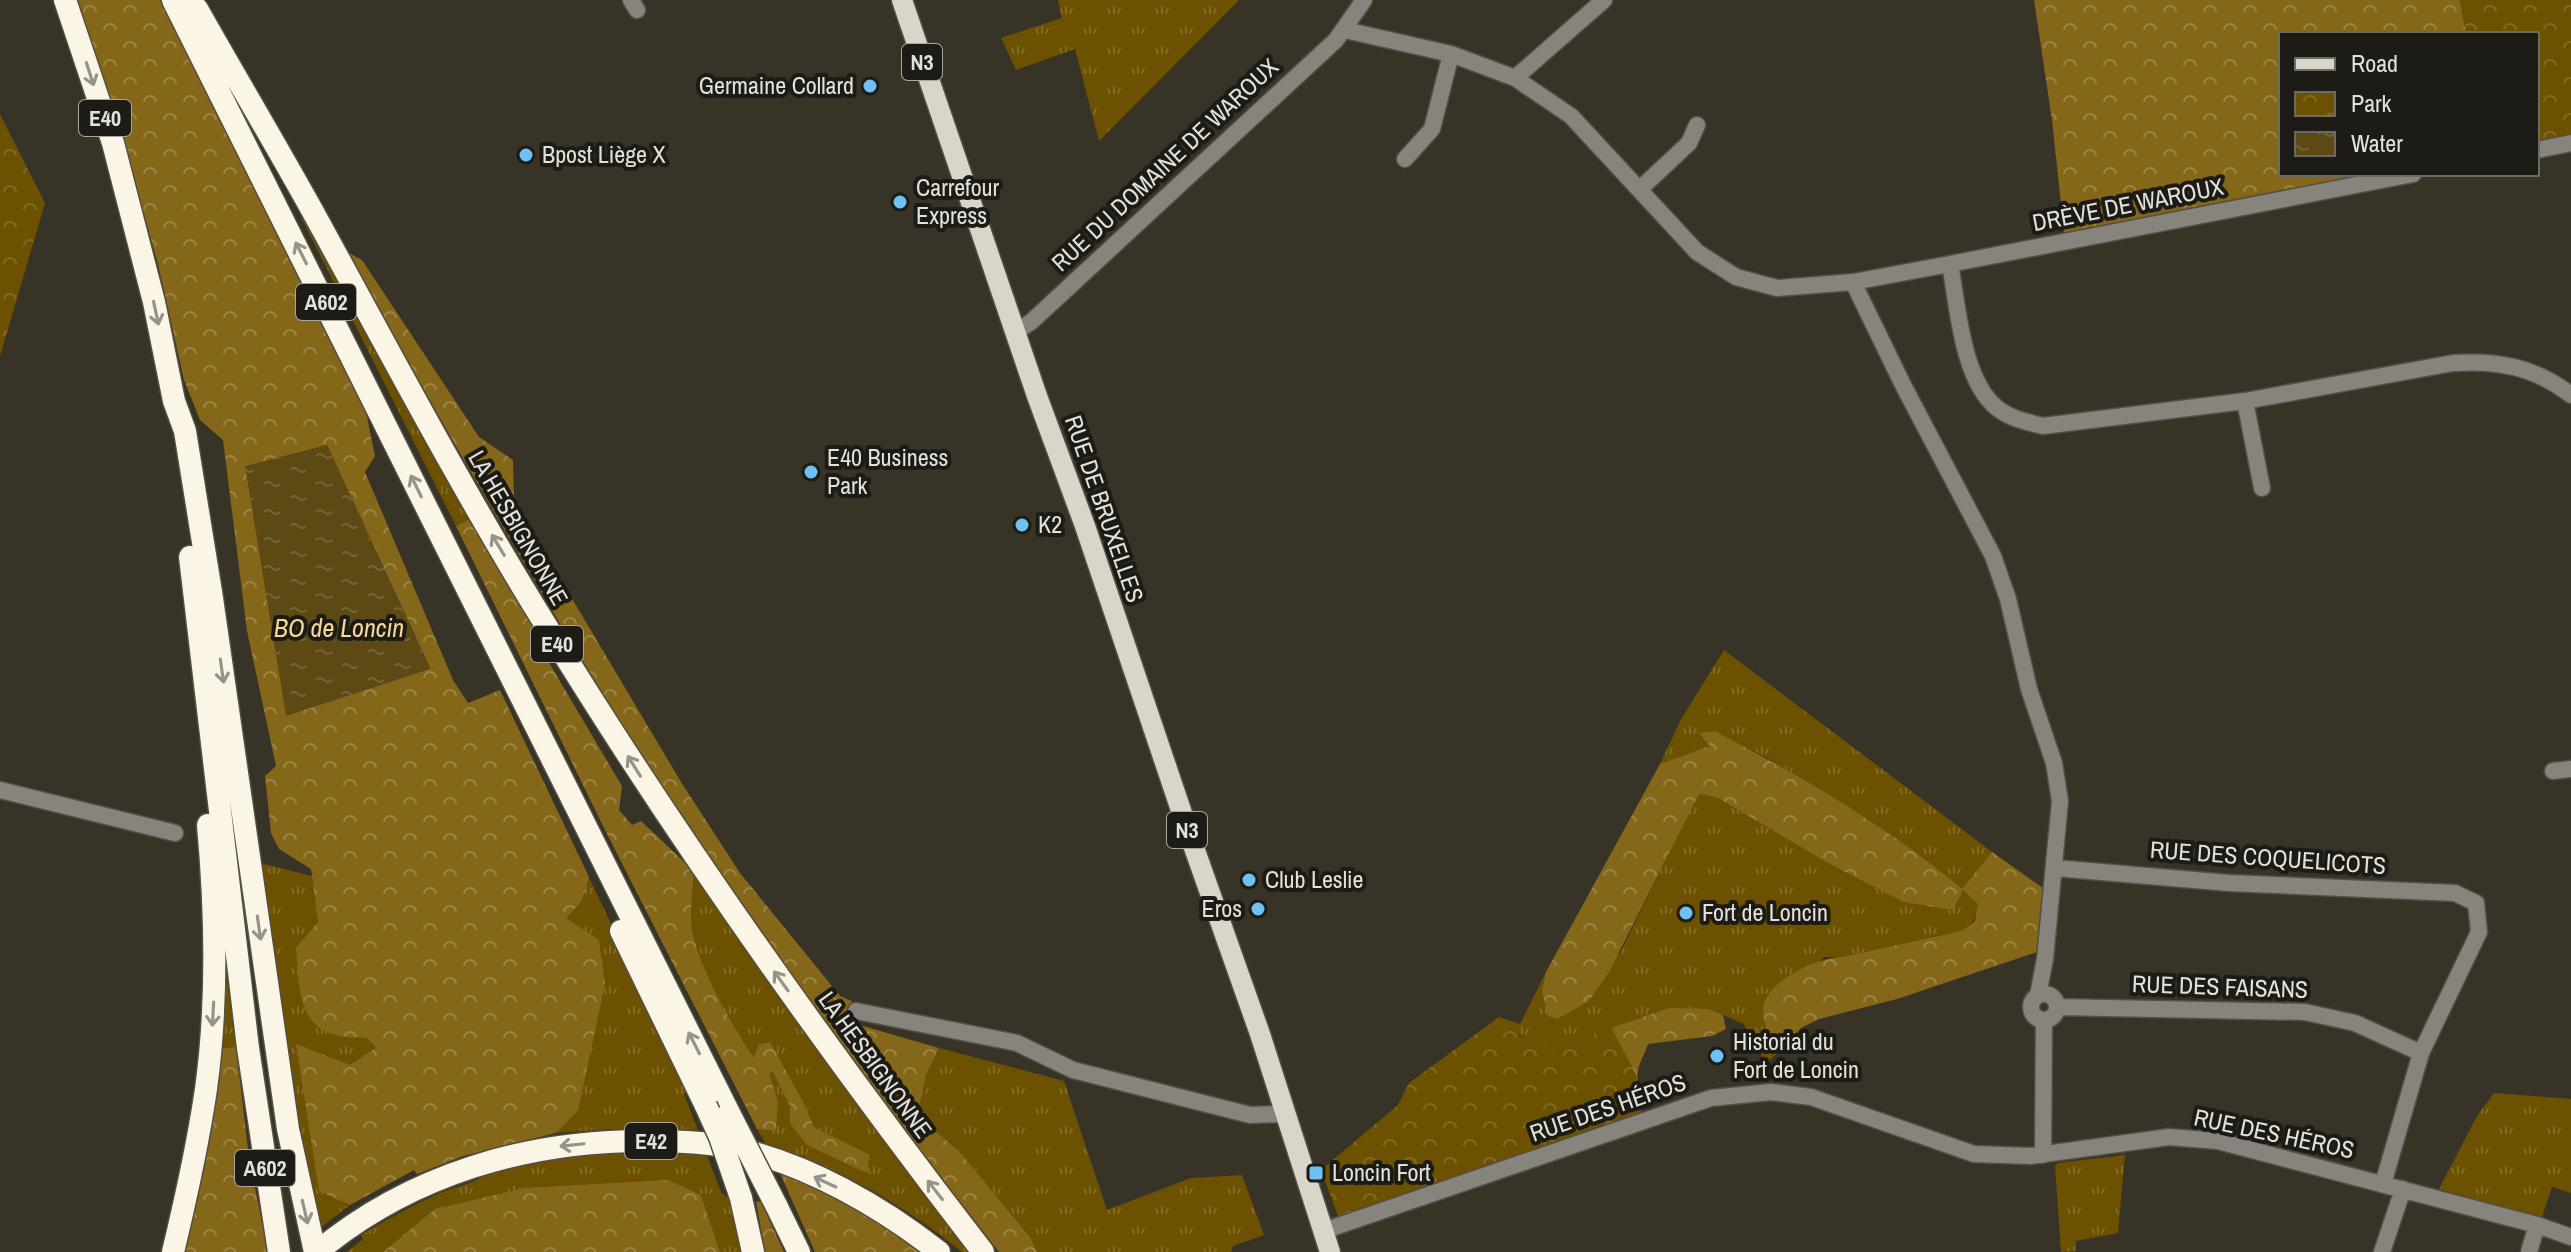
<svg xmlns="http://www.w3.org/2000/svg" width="2571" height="1252" viewBox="0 0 2571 1252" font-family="'Archivo Narrow',sans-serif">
  <defs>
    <pattern id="grass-tufts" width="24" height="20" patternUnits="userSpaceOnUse" patternTransform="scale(2)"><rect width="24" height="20" fill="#6c5100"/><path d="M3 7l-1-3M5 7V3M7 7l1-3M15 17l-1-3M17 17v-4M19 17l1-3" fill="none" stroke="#816a25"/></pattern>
    <pattern id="forest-crowns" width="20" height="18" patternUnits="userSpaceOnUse" patternTransform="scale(2)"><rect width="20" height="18" fill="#856719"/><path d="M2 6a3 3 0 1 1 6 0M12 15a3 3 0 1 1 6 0" fill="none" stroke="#9c8445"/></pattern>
    <pattern id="park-crowns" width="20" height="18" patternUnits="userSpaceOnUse" patternTransform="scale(2)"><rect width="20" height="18" fill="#6c5100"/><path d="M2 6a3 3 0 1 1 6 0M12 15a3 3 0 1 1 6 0" fill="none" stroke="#816a25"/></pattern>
    <pattern id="water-ripples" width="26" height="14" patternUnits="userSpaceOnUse" patternTransform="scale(2)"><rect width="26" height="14" fill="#5d4914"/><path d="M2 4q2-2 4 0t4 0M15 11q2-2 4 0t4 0" fill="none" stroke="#746336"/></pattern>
  </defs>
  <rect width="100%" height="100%" fill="#383327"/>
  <path fill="url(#grass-tufts)" d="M 1058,0 L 1239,0 L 1099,141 L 1075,49 L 1016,70 L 1001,38 L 1062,18 Z
    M 305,215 L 472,518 L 456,526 L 301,217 Z
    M 1724,650 L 1992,852 L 1963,889 L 1978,904 C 1978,919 1972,923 1961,931 L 1840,957 L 1824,957 L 1766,1019 L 1775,1055 L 1764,1066 L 1761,1052 L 1753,1044 L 1744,1024 L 1709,1009 L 1669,1009 L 1564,1052 C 1547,1051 1524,1048 1517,1030 L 1546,972 L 1542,991 L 1620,953 L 1698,794 L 1718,798 L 1826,862 L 1903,902 L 1953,910 L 1898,842 L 1877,825 L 1767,758 L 1715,731 L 1700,733 L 1711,746 L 1660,764 L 1680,721 Z
    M 256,862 L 312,876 L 333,1035 L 367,1038 L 377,1049 L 350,1066 L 297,1045 L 319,1190 L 350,1205 L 319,1229 L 302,1162 Z
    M 694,871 L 969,1252 L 962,1252 C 897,1200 843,1171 765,1143 L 757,1129 L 776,1131 L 778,1101 L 768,1074 L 773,1072 L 791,1106 L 790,1123 L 866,1173 L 870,1156 L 814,1127 L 802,1099 L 770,1042 L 759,1044 L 754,1057 C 730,1025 702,973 693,934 C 689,915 693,891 694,871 Z
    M 589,877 L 689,1090 L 684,1094 L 698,1130 L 612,1129 L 556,1133 L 578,1111 L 565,918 L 582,901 Z
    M 225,962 L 236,1047 L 218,1048 Z
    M 939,1048 L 1064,1081 L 1107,1210 L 1191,1178 L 1242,1175 L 1264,1235 L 1233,1246 L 1231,1252 L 1037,1252 L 1030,1237 L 959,1151 L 916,1116 L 926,1075 Z
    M 2494,1093 L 2571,1099 L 2571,1193 L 2552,1187 L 2541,1220 L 2439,1189 L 2477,1116 Z
    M 597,1148 L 706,1153 L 721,1192 L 734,1203 L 743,1252 L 720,1252 L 701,1195 L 435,1209 L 383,1252 L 347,1252 L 363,1239 L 361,1235 C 386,1220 411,1206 438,1194 C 458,1185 479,1184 494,1167 Z
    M 2125,1155 L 2118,1233 L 2076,1241 L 2076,1251 L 2061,1252 L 2055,1166 L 2058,1163 Z"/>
  <path fill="url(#forest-crowns)" fill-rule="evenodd" d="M 77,0 L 163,0 L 365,407 L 375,456 L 365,472 L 453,680 L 468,703 L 500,690 L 589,877 L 582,901 L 566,918 L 599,940 L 605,984 L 578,1111 L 556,1133 L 463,1156 L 417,1174 L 414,1170 L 350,1205 L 319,1191 L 296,1044 L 350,1065 L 376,1048 L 367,1038 C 357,1037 345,1038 335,1035 C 296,1025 299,979 296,948 L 318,922 L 312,876 L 311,869 L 279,849 L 271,833 L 265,776 L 276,766 L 247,631 L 223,440 L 200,420 L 184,380 L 158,264 L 114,108 ZM 327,445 L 430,668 L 430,669 L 245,467 Z
    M 2034,0 L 2460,0 L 2466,34 L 2281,34 L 2281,174 L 2377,174 L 2065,241 L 2052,120 Z
    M 347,252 L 362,260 L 479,437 L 513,460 L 514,501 L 681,782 L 740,873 L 840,996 L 852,1001 L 849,1022 L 939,1048 L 926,1075 L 917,1116 L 959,1151 L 1030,1237 L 1037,1252 L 999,1252 C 906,1133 817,1012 731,887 C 704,847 675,808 649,767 C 542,599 443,426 347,252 Z
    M 472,518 L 537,626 L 548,661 L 622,786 L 619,810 L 632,825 L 641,821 L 694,871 C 693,891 689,915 693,934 C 701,970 732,1027 754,1057 L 759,1044 L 770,1042 L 802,1099 L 814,1127 L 870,1155 L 867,1173 L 807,1145 L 790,1123 L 790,1106 L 773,1072 L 769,1074 L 778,1101 L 776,1131 L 757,1129 L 605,830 L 456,526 Z
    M 1715,731 C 1801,776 1887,826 1962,889 L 1992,852 L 2043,888 L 2037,952 L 1897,999 L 1819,1019 L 1801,1028 L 1775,1055 C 1771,1042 1764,1026 1763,1012 C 1761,983 1816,958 1841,957 L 1961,931 L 1975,921 L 1978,904 L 1963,890 L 1953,910 L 1903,902 L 1826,862 L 1718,798 L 1699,794 L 1609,972 L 1589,1001 L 1557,1019 L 1548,1016 L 1542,991 L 1546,972 L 1660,764 L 1710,746 L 1699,733 Z
    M 1669,1008 L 1709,1009 L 1723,1015 L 1726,1029 L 1712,1036 L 1648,1044 C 1641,1063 1630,1077 1645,1094 L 1644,1105 L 1604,1125 L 1597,1033 Z
    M 236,1047 L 249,1158 L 268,1252 L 180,1252 L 218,1048 Z
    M 779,1171 L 821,1187 L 929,1252 L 815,1252 Z
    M 668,1180 L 701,1195 L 720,1252 L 383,1252 L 435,1209 L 525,1188 Z
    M 756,1201 L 761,1202 L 784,1252 L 765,1252 Z"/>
  <path fill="url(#park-crowns)" d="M 2460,0 L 2571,0 L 2571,136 L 2537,142 L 2537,34 L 2466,34 Z
    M 0,114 L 45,203 L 0,356 Z
    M 1499,1017 L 1520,1024 L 1517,1030 L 1520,1037 L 1554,1050 L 1611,1027 L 1636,1074 L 1638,1086 L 1645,1094 L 1639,1122 L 1338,1216 L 1321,1170 L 1398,1105 L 1409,1083 Z"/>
  <path fill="url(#water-ripples)" d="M 327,445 L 430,669 L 286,716 L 245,466 Z"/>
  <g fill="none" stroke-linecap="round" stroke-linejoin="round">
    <defs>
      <path id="minor" d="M 631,0 L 637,10
        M 1345,30 L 1451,54 L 1515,78 L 1571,116 L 1697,252 L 1736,277 L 1777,288 L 1853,282 L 1950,264 L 2413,174
        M 1515,78 L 1604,0
        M 2537,150 L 2571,143
        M 1405,159 L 1432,129 L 1451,54
        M 1640,189 L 1689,143 L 1697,125
        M 1950,264 C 1958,307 1962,380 1997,408 C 2011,419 2027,422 2043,426 L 2245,401 L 2453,363 C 2498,360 2535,367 2571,395
        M 1853,282 L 1903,385 L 1993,556 L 2008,599 L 2029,689 L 2054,763 L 2060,801 L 2045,959 L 2038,995
        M 1015,332 L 1031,322 L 1336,40 L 1364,0
        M 2245,401 L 2262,488
        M 2553,771 L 2571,769
        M 0,790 L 175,833
        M 2055,868 L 2229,883 L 2455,893 L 2476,903 L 2479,932 L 2421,1053 L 2383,1184
        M2031 1007a13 13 0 1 1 26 0a13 13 0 1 1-26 0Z
        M 2057,1007 L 2305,1012 L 2355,1023 L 2421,1053
        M 856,1011 L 1017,1043 L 1073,1070 L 1250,1115 L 1284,1114
        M 2043,1155 L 2044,1020
        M 1323,1231 L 1711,1098 L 1771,1092 L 1811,1097 L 1974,1154 L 2030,1156 L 2169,1137 L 2218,1141 L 2537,1225 L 2571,1237
        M 2382,1252 L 2403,1189
        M 2529,1252 L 2537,1225"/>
      <path id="major" d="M 902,0 L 1037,396 L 1085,526 L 1186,825 L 1260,1034 L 1330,1252"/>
      <path id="highway" d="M 65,0 L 113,143 L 154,302 L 174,401 L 185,431 L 212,598 L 288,1129 L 315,1252
        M 173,0 L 729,1113
        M 189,0 L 197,9 C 237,80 279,150 318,221 C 393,358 465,495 547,627 C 680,844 828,1051 983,1252
        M 190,557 L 248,1048 L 279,1252
        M 621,931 L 706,1106
        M 741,1198 L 753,1252
        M 776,1205 L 799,1252
        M 173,1252 C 186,1198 198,1144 206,1089 C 218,1002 216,913 208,825
        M 317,1252 C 411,1174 528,1140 649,1141 C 677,1141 707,1142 734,1148 C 806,1163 882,1207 939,1252"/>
    </defs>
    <use href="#minor" stroke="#544f44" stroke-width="19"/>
    <use href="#major" stroke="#544f44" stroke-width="23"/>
    <use href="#highway" stroke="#544f44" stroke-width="25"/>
    <use href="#minor" stroke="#87847e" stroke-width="16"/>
    <use href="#major" stroke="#dad5c9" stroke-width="20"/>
    <use href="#highway" stroke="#fbf5e6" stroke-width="22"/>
    <defs>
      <path id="highway-bridge" d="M 706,1106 L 720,1137 L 741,1198
        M 729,1113 L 776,1205"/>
    </defs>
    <use href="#highway-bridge" stroke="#544f44" stroke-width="25" stroke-linecap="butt"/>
    <use href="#highway-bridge" stroke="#fbf5e6" stroke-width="22"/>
  </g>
  <defs><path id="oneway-shaft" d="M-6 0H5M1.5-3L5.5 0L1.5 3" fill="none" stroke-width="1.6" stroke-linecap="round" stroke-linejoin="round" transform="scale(2)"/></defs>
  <g stroke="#979388">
    <use href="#oneway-shaft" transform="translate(90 74) rotate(72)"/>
    <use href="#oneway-shaft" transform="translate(301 253) rotate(-117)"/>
    <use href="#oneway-shaft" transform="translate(156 313) rotate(78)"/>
    <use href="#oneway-shaft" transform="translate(416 486) rotate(-116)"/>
    <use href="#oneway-shaft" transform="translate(498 545) rotate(-121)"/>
    <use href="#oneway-shaft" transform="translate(222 671) rotate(82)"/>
    <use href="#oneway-shaft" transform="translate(634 766) rotate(-122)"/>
    <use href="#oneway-shaft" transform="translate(259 928) rotate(82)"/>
    <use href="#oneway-shaft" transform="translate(781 981) rotate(-126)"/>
    <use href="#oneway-shaft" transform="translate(213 1014) rotate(93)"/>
    <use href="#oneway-shaft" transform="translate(694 1043) rotate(-117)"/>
    <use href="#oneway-shaft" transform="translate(572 1145) rotate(174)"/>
    <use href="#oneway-shaft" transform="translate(825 1182) rotate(-155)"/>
    <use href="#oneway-shaft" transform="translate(935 1190) rotate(-128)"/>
    <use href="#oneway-shaft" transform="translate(305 1212) rotate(77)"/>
  </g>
  <g fill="#6ec2f3" stroke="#1d1b16" stroke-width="3">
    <circle cx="870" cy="86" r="8"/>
    <circle cx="526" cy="155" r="8"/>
    <circle cx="900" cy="202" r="8"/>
    <circle cx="811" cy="472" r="8"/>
    <circle cx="1022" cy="525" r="8"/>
    <circle cx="1249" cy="880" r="8"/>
    <circle cx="1258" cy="909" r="8"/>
    <circle cx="1686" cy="913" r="8"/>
    <circle cx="1717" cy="1056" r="8"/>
    <rect x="1308" y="1165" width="16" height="16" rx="4"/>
  </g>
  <g text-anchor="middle" stroke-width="8" stroke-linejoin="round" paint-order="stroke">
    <g fill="#1d1b16" stroke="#a8a69f" stroke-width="2">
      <rect x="902" y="44" width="40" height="36" rx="6"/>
      <rect x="79" y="100" width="52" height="36" rx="6"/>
      <rect x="296" y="284" width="60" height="36" rx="6"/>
      <rect x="531" y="626" width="52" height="36" rx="6"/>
      <rect x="1167" y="812" width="40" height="36" rx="6"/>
      <rect x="625" y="1123" width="52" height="36" rx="6"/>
      <rect x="235" y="1150" width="60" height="36" rx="6"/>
    </g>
    <g font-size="22" font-weight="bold" fill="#e4e1da">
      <text x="922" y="70">N3</text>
      <text x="105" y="126">E40</text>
      <text x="326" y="310">A602</text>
      <text x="557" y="652">E40</text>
      <text x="1187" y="838">N3</text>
      <text x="651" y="1149">E42</text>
      <text x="265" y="1176">A602</text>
    </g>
    <g font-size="24" fill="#e4e1da" stroke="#1d1b16" text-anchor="start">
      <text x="854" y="94" text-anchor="end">Germaine Collard</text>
      <text x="542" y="163">Bpost Liège X</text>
      <text x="916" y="196">Carrefour<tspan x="916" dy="28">Express</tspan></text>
      <text x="827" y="466">E40 Business<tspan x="827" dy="28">Park</tspan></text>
      <text x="1038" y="533">K2</text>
      <text x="1265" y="888">Club Leslie</text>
      <text x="1242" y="917" text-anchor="end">Eros</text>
      <text x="1702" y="921">Fort de Loncin</text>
      <text x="1733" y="1050">Historial du<tspan x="1733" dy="28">Fort de Loncin</tspan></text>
      <text x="1332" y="1181">Loncin Fort</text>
    </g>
    <g font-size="24" fill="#e4e1da" stroke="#1d1b16">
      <text transform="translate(1165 165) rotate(-43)" y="8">RUE DU DOMAINE DE WAROUX</text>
      <text transform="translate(2128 205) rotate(-11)" y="8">DRÈVE DE WAROUX</text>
      <text transform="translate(1104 509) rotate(71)" y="8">RUE DE BRUXELLES</text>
      <text transform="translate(518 528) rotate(60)" y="8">LA HESBIGNONNE</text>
      <text transform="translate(2268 858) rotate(4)" y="8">RUE DES COQUELICOTS</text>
      <text transform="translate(2220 987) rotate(2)" y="8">RUE DES FAISANS</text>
      <text transform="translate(875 1065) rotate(54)" y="8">LA HESBIGNONNE</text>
      <text transform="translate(1608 1108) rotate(-19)" y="8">RUE DES HÉROS</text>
      <text transform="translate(2274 1134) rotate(12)" y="8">RUE DES HÉROS</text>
    </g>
    <g font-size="26" font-style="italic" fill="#f7d995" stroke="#1d1b16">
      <text x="339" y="637">BO de Loncin</text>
    </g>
  </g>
  <rect x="2279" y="32" width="260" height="144" fill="#1d1b16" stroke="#6d6a64" stroke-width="2"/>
  <rect x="2295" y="58" width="40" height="12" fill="#dad5c9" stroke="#6d6a64" stroke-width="2"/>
  <text x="2351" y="72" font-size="24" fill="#e4e1da">Road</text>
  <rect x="2295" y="92" width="40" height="24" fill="url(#park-crowns)" stroke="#6d6a64" stroke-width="2"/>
  <text x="2351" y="112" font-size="24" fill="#e4e1da">Park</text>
  <rect x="2295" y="132" width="40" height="24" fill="url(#water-ripples)" stroke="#6d6a64" stroke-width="2"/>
  <text x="2351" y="152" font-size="24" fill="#e4e1da">Water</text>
</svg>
